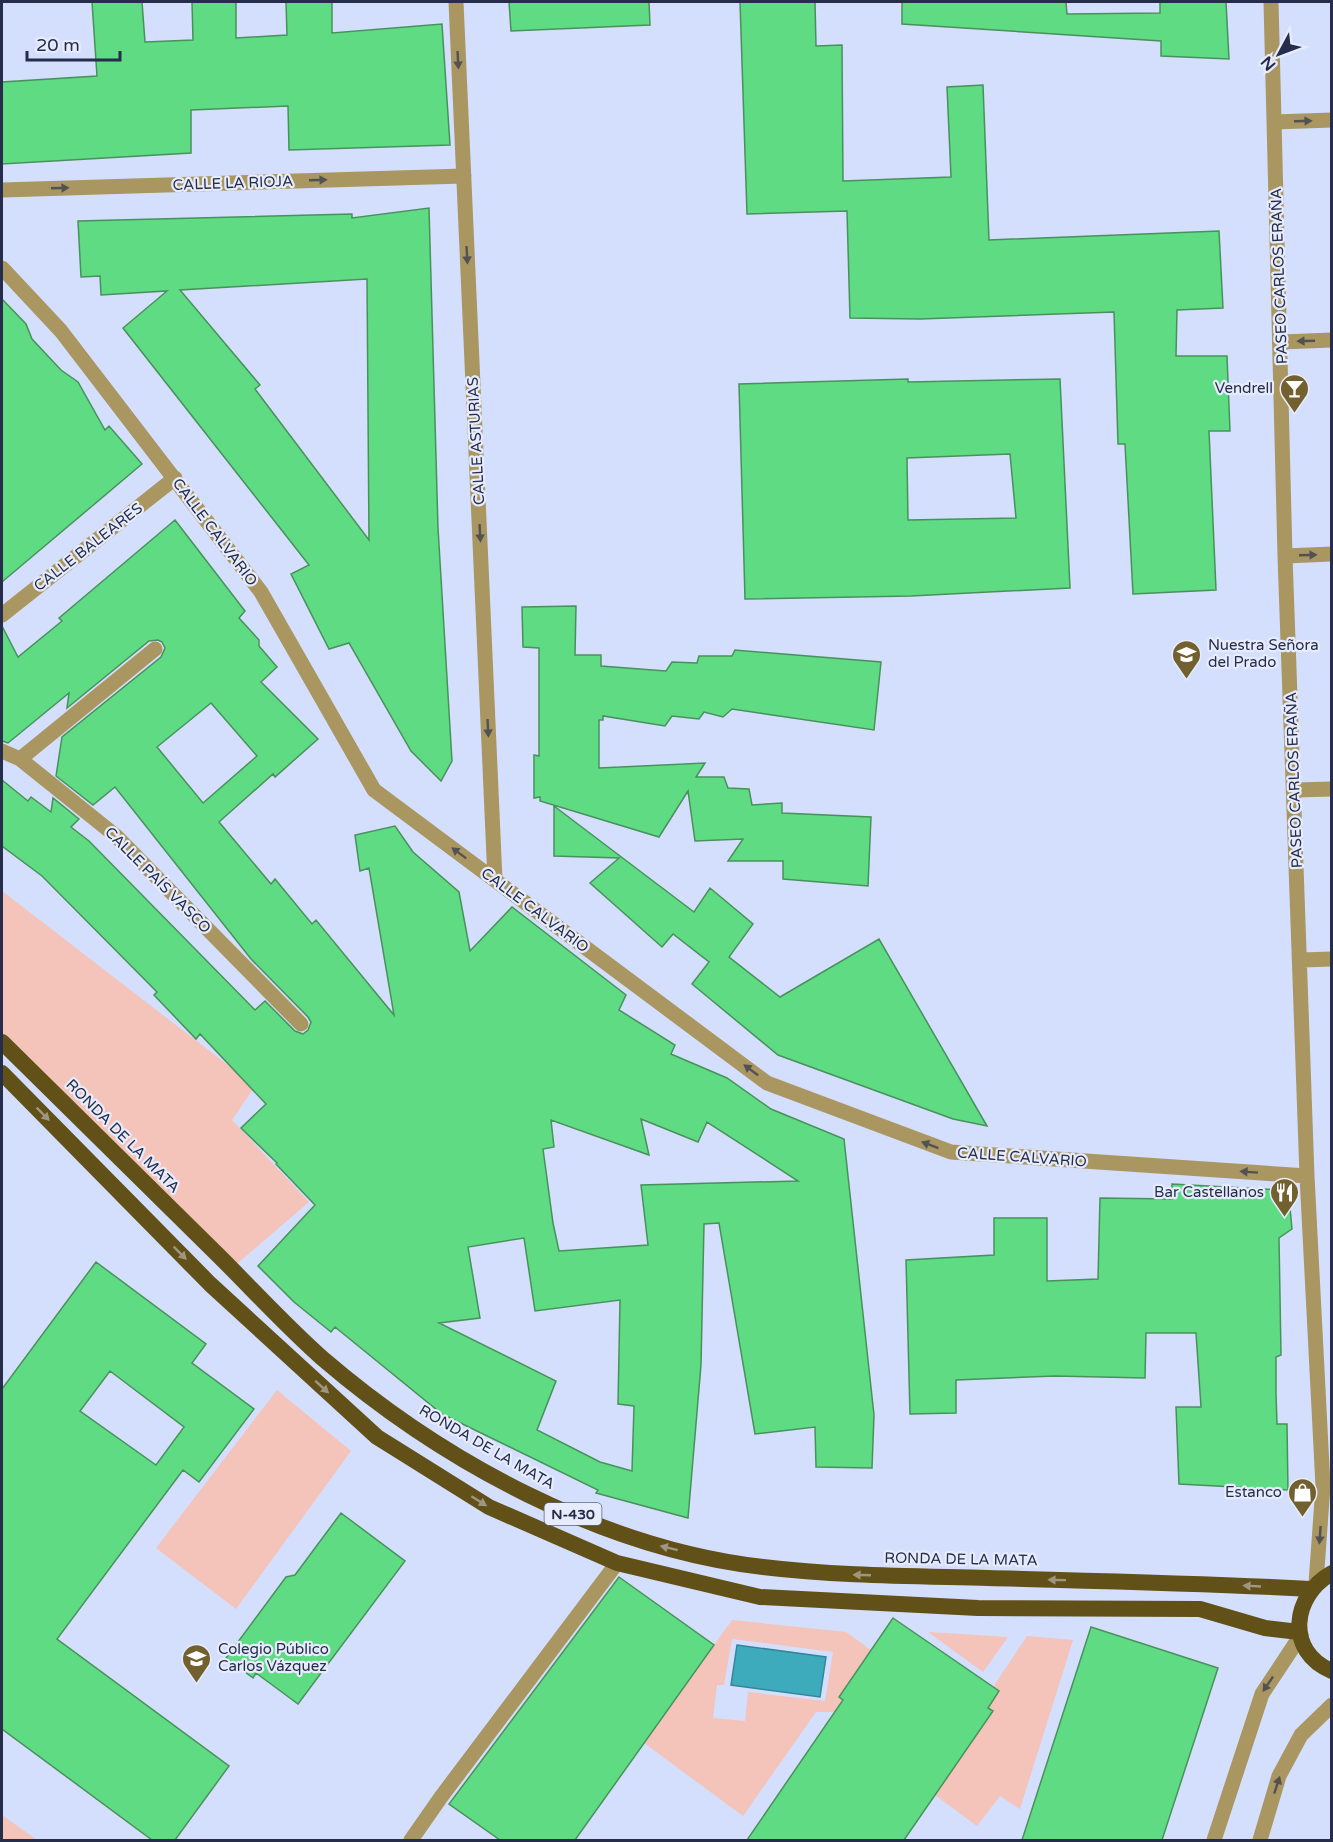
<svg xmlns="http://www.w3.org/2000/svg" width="1333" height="1842" viewBox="0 0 1333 1842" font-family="'Varela Round',sans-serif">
  <rect width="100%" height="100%" fill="#d4dffd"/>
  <path fill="#f4c3b9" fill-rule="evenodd" d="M 2,891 L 255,1086 L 232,1120 L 309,1202 L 231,1269 L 2,1049 Z
    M 277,1390 L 351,1451 L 236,1609 L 156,1548 Z
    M 732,1620 L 846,1632 L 871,1650 L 861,1664 L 865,1668 L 839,1697 L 842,1700 L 834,1712 L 816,1712 L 743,1816 L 644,1743 ZM 732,1639 L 833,1652 L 825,1701 L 748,1692 L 745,1721 L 713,1718 L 717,1685 L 724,1685 Z
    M 928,1632 L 1008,1637 L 983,1672 Z
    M 1027,1636 L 1073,1640 L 1020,1809 L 1000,1796 L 977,1826 L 935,1795 L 992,1711 L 988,1708 L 999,1691 L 993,1687 Z
    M 2,1815 L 37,1840 L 2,1840 Z"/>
  <path fill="#3eabbd" stroke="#36859a" stroke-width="1.5" d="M 737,1645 L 826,1657 L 820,1697 L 731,1685 Z"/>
  <path fill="#5edb83" stroke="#49915c" stroke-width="1.5" fill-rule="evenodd" d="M 92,2 L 142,2 L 145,42 L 193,40 L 192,2 L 236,2 L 236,38 L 287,35 L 286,2 L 332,2 L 332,33 L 442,24 L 450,145 L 289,150 L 288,106 L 191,110 L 191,153 L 2,164 L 2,82 L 97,76 Z
    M 509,2 L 649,2 L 650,25 L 511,31 Z
    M 740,2 L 815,2 L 816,46 L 842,45 L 843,181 L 951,177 L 947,87 L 983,85 L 989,240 L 1219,231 L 1223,308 L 1177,310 L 1176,356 L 1227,356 L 1230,431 L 1209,431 L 1216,590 L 1133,594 L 1125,444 L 1118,444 L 1114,312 L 920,319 L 850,318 L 847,211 L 747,214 Z
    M 902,2 L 1066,2 L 1067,14 L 1160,13 L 1160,2 L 1226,2 L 1229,59 L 1161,56 L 1161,41 L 902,24 Z
    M 429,208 L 438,528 L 452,761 L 441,781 L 411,751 L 349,643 L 329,649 L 291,574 L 309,565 L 123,328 L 167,291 L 101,295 L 100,276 L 81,277 L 78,221 L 352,214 L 352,218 ZM 367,279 L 369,540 L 255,389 L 260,385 L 180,290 Z
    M 2,299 L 26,324 L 32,339 L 61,370 L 78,382 L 105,430 L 109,426 L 142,464 L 2,582 Z
    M 908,379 L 908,382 L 1060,379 L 1070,588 L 911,596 L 745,599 L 739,384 ZM 1010,454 L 1016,518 L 908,520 L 907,458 Z
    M 175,520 L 245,611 L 239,618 L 259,640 L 259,646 L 277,667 L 261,682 L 318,739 L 275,777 L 273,774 L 219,822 L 271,884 L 275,879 L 312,924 L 316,920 L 394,1015 L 369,868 L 360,871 L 355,835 L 395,826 L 413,852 L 459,892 L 470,951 L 512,907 L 626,995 L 619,1010 L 675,1045 L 671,1054 L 727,1078 L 771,1109 L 844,1139 L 874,1415 L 872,1468 L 816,1467 L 815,1427 L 755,1434 L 719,1223 L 704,1224 L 701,1365 L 688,1518 L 596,1493 L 598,1490 L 442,1414 L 335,1327 L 331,1332 L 294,1302 L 258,1266 L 315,1205 L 276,1164 L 277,1163 L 241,1128 L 266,1104 L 200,1034 L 196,1039 L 154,995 L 157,992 L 42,876 L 2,846 L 2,780 L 28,801 L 31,797 L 51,812 L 53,798 L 79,819 L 71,827 L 89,841 L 255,1010 L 265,1001 L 295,1031 L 303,1034 L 308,1030 L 311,1022 L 308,1017 L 251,959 L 115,787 L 93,805 L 56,776 L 62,737 L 161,657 L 165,648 L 162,642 L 158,640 L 149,641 L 67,708 L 69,693 L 8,743 L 2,741 L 2,626 L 18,657 L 62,621 L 59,618 ZM 211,703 L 257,756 L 203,803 L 157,747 ZM 641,1119 L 698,1142 L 707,1122 L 798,1181 L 641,1185 L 648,1245 L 559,1251 L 553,1223 L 543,1149 L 554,1147 L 551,1120 L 649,1155 ZM 524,1238 L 535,1311 L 620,1300 L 618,1404 L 634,1406 L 632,1471 L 600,1462 L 537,1430 L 556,1381 L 439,1323 L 480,1318 L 468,1247 Z
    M 576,606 L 575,655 L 601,655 L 601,666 L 666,671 L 672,662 L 697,663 L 699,656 L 732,656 L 735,650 L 881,662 L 874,730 L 732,709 L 723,717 L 704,712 L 699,719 L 672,716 L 665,726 L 603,716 L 603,720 L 599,720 L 599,768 L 705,763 L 696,777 L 724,777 L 728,788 L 749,789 L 752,805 L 782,803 L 782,813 L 871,817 L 868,886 L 783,879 L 783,861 L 728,861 L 743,839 L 695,841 L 688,791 L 659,837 L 540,801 L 540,797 L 534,798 L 534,755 L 539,756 L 539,648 L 523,647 L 522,607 Z
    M 554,806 L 694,912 L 710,888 L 753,924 L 729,957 L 780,997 L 879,939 L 987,1126 L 953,1119 L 778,1055 L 692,984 L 709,962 L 673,934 L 662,947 L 590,883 L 619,858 L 554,856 Z
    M 1172,1184 L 1281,1190 L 1289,1197 L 1292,1229 L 1279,1238 L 1281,1355 L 1276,1357 L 1276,1394 L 1277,1424 L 1287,1424 L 1288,1490 L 1179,1484 L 1176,1407 L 1201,1407 L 1196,1333 L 1146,1333 L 1145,1378 L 1055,1376 L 956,1380 L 956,1413 L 910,1414 L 906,1260 L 994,1255 L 994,1218 L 1047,1218 L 1047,1281 L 1098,1279 L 1100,1198 L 1172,1199 Z
    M 96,1262 L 206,1344 L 192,1363 L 254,1409 L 199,1482 L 183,1470 L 57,1639 L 229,1766 L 175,1840 L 152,1840 L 2,1729 L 2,1389 ZM 110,1371 L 184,1427 L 156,1465 L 80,1411 Z
    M 341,1513 L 405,1561 L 298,1704 L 256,1673 L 253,1678 L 226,1658 L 286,1577 L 295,1575 Z
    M 619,1577 L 714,1645 L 575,1840 L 500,1840 L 449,1804 Z
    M 893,1618 L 999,1691 L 988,1708 L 993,1711 L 904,1840 L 747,1840 L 843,1700 L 839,1697 Z
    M 1091,1627 L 1218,1668 L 1162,1840 L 1022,1840 Z"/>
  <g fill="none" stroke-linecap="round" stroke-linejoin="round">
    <path stroke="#a99661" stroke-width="15" d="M 411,1840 L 441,1797 L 617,1563"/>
    <path stroke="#a99661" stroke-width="15" d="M 456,2 L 495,880
      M 1271,2 L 1285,556 L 1307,1176 L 1323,1486 L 1316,1583
      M 1274,122 L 1332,120
      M 2,190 L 464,176
      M 2,268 L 61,331 L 261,592 L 374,790 L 767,1083 L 951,1152 L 1307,1176
      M 1281,342 L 1332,340
      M 1285,556 L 1332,554
      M 2,615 L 175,478
      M 2,751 L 20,759 L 116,836 L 301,1024
      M 20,759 L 155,649
      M 1295,790 L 1332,789
      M 1301,960 L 1332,959
      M 1214,1840 L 1262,1694 L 1301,1635
      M 1260,1840 L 1279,1776 L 1301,1735 L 1332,1705"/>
    <path stroke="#625019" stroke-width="16" d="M 2,1042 C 75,1114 148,1186 221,1258 C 254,1291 287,1327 322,1358 C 443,1462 604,1549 763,1567 C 838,1576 913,1576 988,1578 C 1096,1581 1203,1583 1310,1589
      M 2,1073 L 210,1284 L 377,1437 L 489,1507 L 617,1563 L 760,1597 L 978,1608 L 1200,1609 L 1265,1628 L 1299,1632
      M 1332,1573 C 1292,1595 1285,1652 1332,1671"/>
  </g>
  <defs><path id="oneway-solid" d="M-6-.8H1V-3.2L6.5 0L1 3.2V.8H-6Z" transform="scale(1.5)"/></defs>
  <g fill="#535252">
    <use href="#oneway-solid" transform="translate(458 60) rotate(87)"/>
    <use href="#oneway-solid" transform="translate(1303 121) rotate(-2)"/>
    <use href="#oneway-solid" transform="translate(318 180) rotate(-2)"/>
    <use href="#oneway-solid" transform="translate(60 188) rotate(-2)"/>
    <use href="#oneway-solid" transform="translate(467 255) rotate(87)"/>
    <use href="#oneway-solid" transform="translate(1306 341) rotate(178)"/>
    <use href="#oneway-solid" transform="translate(480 533) rotate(87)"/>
    <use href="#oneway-solid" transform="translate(1308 555) rotate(-2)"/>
    <use href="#oneway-solid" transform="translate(488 728) rotate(87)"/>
    <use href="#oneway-solid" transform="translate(459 853) rotate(-143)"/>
    <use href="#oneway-solid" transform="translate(751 1070) rotate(-143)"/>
    <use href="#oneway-solid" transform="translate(930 1145) rotate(-159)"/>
    <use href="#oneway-solid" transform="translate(1249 1172) rotate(-176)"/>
    <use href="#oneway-solid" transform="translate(1320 1535) rotate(94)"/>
    <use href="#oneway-solid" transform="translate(1268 1684) rotate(124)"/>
    <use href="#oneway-solid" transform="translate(1277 1785) rotate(-72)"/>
  </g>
  <g fill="#9e967f">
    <use href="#oneway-solid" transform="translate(43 1114) rotate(45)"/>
    <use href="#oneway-solid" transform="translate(180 1253) rotate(45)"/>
    <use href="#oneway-solid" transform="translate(322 1387) rotate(42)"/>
    <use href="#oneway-solid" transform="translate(479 1501) rotate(32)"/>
    <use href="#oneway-solid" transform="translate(669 1548) rotate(-166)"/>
    <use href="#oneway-solid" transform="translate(862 1575) rotate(-178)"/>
    <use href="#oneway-solid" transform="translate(1057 1580) rotate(-179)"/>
    <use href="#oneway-solid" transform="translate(1252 1586) rotate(-177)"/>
  </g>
  <defs>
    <symbol id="bar-pin" viewBox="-11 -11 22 30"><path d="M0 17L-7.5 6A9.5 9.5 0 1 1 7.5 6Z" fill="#72612f" stroke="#e7ecfc"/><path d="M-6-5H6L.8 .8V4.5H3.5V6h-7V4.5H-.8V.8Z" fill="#fff"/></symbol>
    <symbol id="school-pin" viewBox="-11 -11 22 30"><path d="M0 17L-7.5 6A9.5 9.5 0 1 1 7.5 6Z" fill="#72612f" stroke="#e7ecfc"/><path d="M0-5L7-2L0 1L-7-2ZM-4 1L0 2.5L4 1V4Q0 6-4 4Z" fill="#fff"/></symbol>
    <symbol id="restaurant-pin" viewBox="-11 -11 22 30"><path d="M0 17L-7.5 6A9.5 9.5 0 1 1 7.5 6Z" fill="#72612f" stroke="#e7ecfc"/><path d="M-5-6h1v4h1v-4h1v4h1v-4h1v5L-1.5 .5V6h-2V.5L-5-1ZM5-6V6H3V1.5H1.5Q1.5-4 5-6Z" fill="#fff"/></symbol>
    <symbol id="shop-pin" viewBox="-11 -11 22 30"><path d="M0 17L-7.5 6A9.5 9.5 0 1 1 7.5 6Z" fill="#72612f" stroke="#e7ecfc"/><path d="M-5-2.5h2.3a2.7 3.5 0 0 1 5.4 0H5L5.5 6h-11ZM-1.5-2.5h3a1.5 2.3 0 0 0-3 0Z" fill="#fff"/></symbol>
  </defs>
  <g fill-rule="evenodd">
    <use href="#bar-pin" x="1278" y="372" width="33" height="45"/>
    <use href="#school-pin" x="1170" y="638" width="33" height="45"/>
    <use href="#restaurant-pin" x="1268" y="1176" width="33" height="45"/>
    <use href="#shop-pin" x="1286" y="1476" width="33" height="45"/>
    <use href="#school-pin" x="180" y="1642" width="33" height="45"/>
  </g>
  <g text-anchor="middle" stroke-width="4.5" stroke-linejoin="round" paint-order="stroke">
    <rect fill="#e7ecfc" stroke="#5f667f" stroke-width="1.5" x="544.5" y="1503" width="57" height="22" rx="4.5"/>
    <g font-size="14" font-weight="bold" fill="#252d4a">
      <text x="573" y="1519">N-430</text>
    </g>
    <g font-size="15" fill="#252d4a" stroke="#e7ecfc">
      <text transform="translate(233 183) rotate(-2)" y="5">CALLE LA RIOJA</text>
      <text transform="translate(1279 276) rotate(-92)" y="5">PASEO CARLOS ERAÑA</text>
      <text transform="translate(476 441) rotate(-93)" y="5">CALLE ASTURIAS</text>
      <text transform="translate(215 532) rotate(53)" y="5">CALLE CALVARIO</text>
      <text transform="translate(88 547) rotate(-38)" y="5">CALLE BALEARES</text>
      <text transform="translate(1294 780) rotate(-92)" y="5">PASEO CARLOS ERAÑA</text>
      <text transform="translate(158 880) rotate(45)" y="5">CALLE PAÍS VASCO</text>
      <text transform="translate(535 910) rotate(37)" y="5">CALLE CALVARIO</text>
      <text transform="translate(123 1136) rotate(45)" y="5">RONDA DE LA MATA</text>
      <text transform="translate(1022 1157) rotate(4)" y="5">CALLE CALVARIO</text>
      <text transform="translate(487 1447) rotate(30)" y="5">RONDA DE LA MATA</text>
      <text transform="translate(961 1559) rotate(1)" y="5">RONDA DE LA MATA</text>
    </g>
    <g font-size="15" fill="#252d4a" stroke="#e7ecfc" text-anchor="end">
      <text x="1273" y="393">Vendrell</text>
      <text x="1208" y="650" text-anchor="start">Nuestra Señora<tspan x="1208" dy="17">del Prado</tspan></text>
      <text x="1264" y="1197">Bar Castellanos</text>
      <text x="1282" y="1497">Estanco</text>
      <text x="218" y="1654" text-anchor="start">Colegio Público<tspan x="218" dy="17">Carlos Vázquez</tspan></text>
    </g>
  </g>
  <rect width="1333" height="1842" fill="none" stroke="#252d4a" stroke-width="6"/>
  <g transform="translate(1279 54) rotate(229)" stroke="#e7ecfc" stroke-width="4.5" paint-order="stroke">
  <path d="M0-4.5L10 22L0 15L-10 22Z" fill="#252d4a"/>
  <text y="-9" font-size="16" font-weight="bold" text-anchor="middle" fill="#252d4a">N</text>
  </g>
  <path d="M27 51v9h93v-9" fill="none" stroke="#252d4a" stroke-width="3"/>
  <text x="36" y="51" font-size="18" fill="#252d4a" stroke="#e7ecfc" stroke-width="4.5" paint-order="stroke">20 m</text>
</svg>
